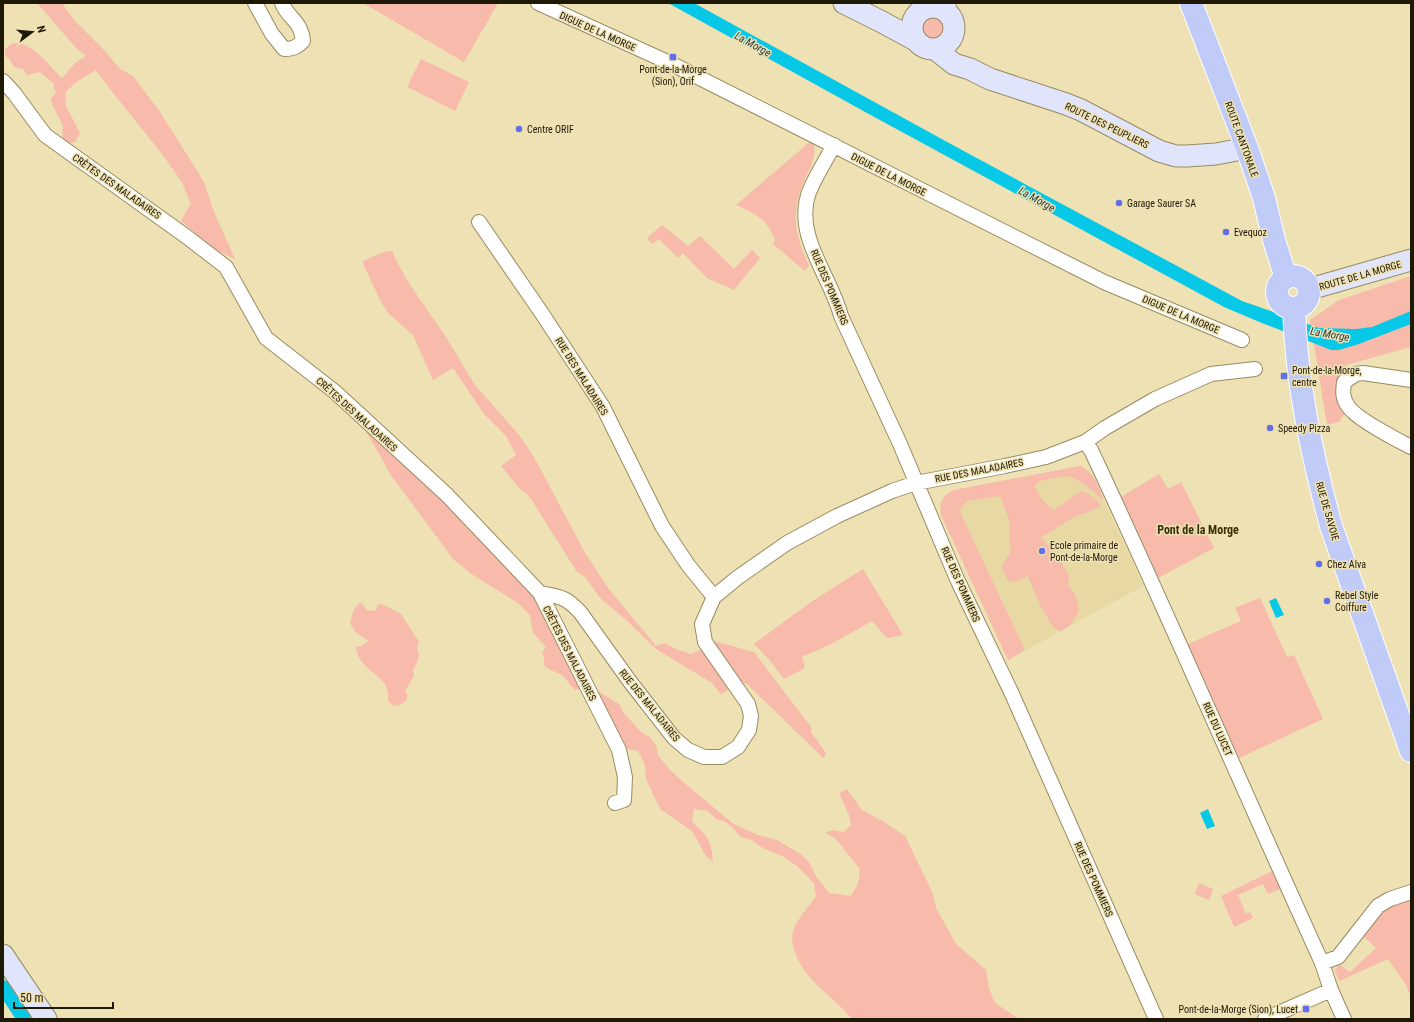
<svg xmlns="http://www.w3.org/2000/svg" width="1414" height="1022" viewBox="0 0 1414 1022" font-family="'Roboto Condensed',sans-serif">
  <rect width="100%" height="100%" fill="#eee1b3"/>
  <path fill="#e8d8a3" d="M 1080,466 L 1089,471 L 1093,476 L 1143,586 L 1008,660 L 941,515 L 940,503 L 945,496 L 954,490 Z"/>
  <path fill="#f7baab" d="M 37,3 L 62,3 L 74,20 L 104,50 L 120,69 L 133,76 L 160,112 L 204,182 L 214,212 L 235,259 L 216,250 L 181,221 L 191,203 C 186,195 185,185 179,178 C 154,140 122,107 96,70 L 76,82 L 65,93 L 66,106 L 80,133 L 75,142 L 64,144 L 62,133 L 63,126 L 53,106 L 51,98 L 56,93 L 53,83 L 40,72 L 27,75 L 23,69 L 14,67 L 10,60 L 5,55 L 5,50 C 7,48 9,45 12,44 C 30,38 51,68 62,78 L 75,63 L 86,56 L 77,49 Z
    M 363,3 L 498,3 L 464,62 Z
    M921 28a13 13 0 1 1 26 0a13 13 0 1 1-26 0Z
    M 421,59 L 469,82 L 455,111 L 407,87 Z
    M 812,140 C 819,154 809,169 804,181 C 800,190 797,201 796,211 C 794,229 801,249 809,265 L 805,271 L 773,244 L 775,240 C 767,219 756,214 736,205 Z
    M 662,225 L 688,246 L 700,236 L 734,269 L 752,250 L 760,258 L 734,290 L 707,278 L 683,253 L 678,258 L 659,239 L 652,244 L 647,238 Z
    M 392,251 L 399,266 L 410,285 L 446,337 L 475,385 L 519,435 L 534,457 L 584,551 L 608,588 L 656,646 L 665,643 L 676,649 L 691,654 L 702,649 L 732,688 L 721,694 L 712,683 L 656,649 L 625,619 L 601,599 L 585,577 L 577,572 L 531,499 L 527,494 L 519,488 L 501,466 L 516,455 L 506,436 L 484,414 L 453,368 L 433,380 L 413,335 L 390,315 L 382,304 L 364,266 L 363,261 L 384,252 Z
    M 1411,276 L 1411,347 L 1346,365 L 1336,390 L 1345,413 L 1339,422 L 1327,425 L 1310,320 L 1339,300 Z
    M 356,414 L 536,593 L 586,688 L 575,690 L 562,675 L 545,667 L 544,664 L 544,657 L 542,653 L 546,647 L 533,633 L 530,615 L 518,603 L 473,575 L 454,560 L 390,474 L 382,459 Z
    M 1080,466 C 1094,472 1098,485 1103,498 L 1101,499 C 1093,490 1079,479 1067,476 C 1063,476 1043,480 1038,482 L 1035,486 C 1039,497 1044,503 1054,510 L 1081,491 L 1089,494 L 1101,505 C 1095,511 1083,513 1075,517 C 1063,523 1053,531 1041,537 L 1061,562 L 1069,576 L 1068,585 L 1075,594 L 1079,611 L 1069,626 L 1061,631 L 1054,628 L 1042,609 L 1028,576 L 1016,581 L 1009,582 L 1001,567 L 1011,551 L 1009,539 L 1010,522 L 1000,496 L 967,501 L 959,510 L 1025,650 L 1008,660 L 941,515 C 939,503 943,495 954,490 Z
    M 1159,474 L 1168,489 L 1181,482 L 1214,548 L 1158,578 L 1121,497 Z
    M 863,569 L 903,635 L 887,638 L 872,621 L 831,644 L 802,657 L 805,668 L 784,679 L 767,657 L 754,644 L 811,602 Z
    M 1260,598 L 1287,657 L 1294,655 L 1323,719 L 1239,758 L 1188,644 L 1241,621 L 1235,608 Z
    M 362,603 L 366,610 L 375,611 L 379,604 L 384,605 L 401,614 L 419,642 L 417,648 L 419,655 L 418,660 L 413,670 L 414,676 L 405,691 L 407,694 L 407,699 L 400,705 L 394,706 L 388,701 C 392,673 358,673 356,647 L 361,646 L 369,641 L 355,632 L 350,623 L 353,612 L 358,604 Z
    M 714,641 L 754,652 L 811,727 L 811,732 L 826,753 L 823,758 L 747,684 L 740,681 L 715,647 Z
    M 598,691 L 619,704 L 623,712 L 641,732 L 651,738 L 657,748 L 658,755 L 671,771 L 682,781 L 732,823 L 758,835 L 777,840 L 802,855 L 809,862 L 815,875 L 829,893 L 851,896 L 858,884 L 860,869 L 835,838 L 825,833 L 832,830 L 844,832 L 851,825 L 849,815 L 839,793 L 847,789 L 862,810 L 884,822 L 905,836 L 933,894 L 936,908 L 956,944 L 986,970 L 989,989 L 995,1003 L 1019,1019 L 852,1019 C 833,995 803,981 794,949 C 792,942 791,936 794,929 C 799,916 809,907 816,896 L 814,883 L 797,866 L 784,857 L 761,847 L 752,840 L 741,837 L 733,828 L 724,821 L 716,819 L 708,811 L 694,809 L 692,821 C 706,836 712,839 713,862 L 706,856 L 692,831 L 660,809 L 646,779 L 645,765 L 638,751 L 622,748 L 593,693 Z
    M 1272,871 L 1280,889 L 1268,894 L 1263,884 L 1238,895 L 1246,914 L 1250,912 L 1253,918 L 1234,927 L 1221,896 Z
    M 1199,883 L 1213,889 L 1209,900 L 1195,894 Z
    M 1411,896 L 1411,997 L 1406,985 L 1388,959 L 1339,981 L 1335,970 L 1339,964 L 1350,972 L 1376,948 L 1362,935 L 1381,910 Z"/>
  <path fill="#08c8e7" d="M 668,3 L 694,3 L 949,143 L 1242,301 L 1319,328 L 1356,329 L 1372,327 L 1411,311 L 1411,324 L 1359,344 L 1339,350 L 1331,350 L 1257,321 L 1224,307 L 867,113 Z
    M 1276,598 L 1284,615 L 1276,618 L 1269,601 Z
    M 1208,809 L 1215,826 L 1207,829 L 1200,813 Z"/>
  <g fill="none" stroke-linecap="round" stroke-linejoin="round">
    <path stroke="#08c8e7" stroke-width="14" d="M 3,987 L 24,1019"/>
    <defs>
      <path id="street" d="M 255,3 L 272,34 L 284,49 C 293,49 297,47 303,41 C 301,20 288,19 282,3
        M 538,3 L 672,64 L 1104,282 L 1242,340
        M 948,3 L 950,16
        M 926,9 L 930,3
        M 3,81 L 14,93 L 45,135 L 187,237 L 226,267 L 266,338 L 334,391 L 447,495 L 540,593 L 619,750 L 625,777 L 624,800 L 615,803
        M 834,145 C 826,160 813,180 808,195 C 795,237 831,277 841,316 L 900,444 L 957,579 L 1012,694 L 1156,1019
        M 479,222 L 543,315 L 603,407 L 662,526 L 688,565 L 714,597
        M 1411,380 L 1363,373 L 1356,374 L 1344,382 C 1343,391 1342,398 1348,406 C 1355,418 1397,440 1411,447
        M 1085,442 L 1091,450 C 1171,620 1244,792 1322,963 L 1331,990 L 1344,1019
        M 540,593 C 560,597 565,596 580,612 L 631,683 L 674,738 L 688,750 L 704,757 L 722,757 L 738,747 L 749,730 L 751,716 L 748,704 L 705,642 L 702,624 L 714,597 L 737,578 L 787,543 L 837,516 L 892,491 L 916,483 L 1005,466 L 1046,457 L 1085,442 L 1105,428 L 1155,399 L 1211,374 L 1255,369
        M 1322,963 L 1338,957 L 1378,906 L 1390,899 L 1411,892
        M 1265,1019 L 1331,990"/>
      <path id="secondary" d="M 844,3 L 882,22 L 917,41
        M912 28a21 21 0 1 1 42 0a21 21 0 1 1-42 0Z
        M 935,49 L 954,64 L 970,69 L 990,79 L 1066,104 L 1081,110 L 1159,151 L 1176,156 L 1187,156 L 1216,154 L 1247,148
        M 1310,289 L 1411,260
        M 3,955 L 46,1019"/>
      <path id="primary" d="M 1191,3 L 1247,148 L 1264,198 L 1274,240 L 1286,278
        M1277 292a16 16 0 1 1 32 0a16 16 0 1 1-32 0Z
        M 1294,308 C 1296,382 1312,455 1331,526 L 1411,751"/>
    </defs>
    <use href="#street" stroke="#988b60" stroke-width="16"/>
    <use href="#secondary" stroke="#988b60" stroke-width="23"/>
    <use href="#primary" stroke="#fff" stroke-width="24"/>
    <use href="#street" stroke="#fff" stroke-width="14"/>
    <use href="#secondary" stroke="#e0e5fc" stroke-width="21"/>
    <use href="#primary" stroke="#c1cbf8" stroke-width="22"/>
  </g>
  <g fill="#6170e8" stroke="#eee1b3" stroke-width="1.5">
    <rect x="669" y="53" width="8" height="8" rx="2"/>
    <circle cx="519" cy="129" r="4"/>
    <circle cx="1119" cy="203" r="4"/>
    <circle cx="1226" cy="232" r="4"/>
    <rect x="1280" y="372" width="8" height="8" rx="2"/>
    <circle cx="1270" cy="428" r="4"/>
    <circle cx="1042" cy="551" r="4"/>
    <circle cx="1319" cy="564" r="4"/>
    <circle cx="1327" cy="601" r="4"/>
    <rect x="1302" y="1005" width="8" height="8" rx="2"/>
  </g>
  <g text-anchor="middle" stroke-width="3" stroke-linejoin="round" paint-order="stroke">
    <g font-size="10" fill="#1e1907" stroke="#eee1b3">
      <text transform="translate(598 31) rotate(24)" y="4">DIGUE DE LA MORGE</text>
      <text transform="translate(1107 125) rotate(26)" y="4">ROUTE DES PEUPLIERS</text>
      <text transform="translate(1242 139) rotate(70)" y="4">ROUTE CANTONALE</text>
      <text transform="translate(889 174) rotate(27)" y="4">DIGUE DE LA MORGE</text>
      <text transform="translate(117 186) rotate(35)" y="4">CRÊTES DES MALADAIRES</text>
      <text transform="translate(1360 275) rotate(-16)" y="4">ROUTE DE LA MORGE</text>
      <text transform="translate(830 287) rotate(67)" y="4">RUE DES POMMIERS</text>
      <text transform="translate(1181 314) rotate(23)" y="4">DIGUE DE LA MORGE</text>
      <text transform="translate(582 376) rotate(58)" y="4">RUE DES MALADAIRES</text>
      <text transform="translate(357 414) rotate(42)" y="4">CRÊTES DES MALADAIRES</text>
      <text transform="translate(979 470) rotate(-11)" y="4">RUE DES MALADAIRES</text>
      <text transform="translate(1328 511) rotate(74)" y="4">RUE DE SAVOIE</text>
      <text transform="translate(961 584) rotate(66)" y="4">RUE DES POMMIERS</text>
      <text transform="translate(570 653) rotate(63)" y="4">CRÊTES DES MALADAIRES</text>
      <text transform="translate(650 705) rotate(51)" y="4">RUE DES MALADAIRES</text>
      <text transform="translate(1218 729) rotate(66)" y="4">RUE DU LUCET</text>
      <text transform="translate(1094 879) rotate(66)" y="4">RUE DES POMMIERS</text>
    </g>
    <g font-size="10" fill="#1e1907" stroke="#eee1b3" text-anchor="start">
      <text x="673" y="73" text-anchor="middle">Pont-de-la-Morge<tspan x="673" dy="12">(Sion), Orif</tspan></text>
      <text x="527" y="133">Centre ORIF</text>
      <text x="1127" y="207">Garage Saurer SA</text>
      <text x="1234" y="236">Evequoz</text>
      <text x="1292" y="374">Pont-de-la-Morge,<tspan x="1292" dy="12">centre</tspan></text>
      <text x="1278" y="432">Speedy Pizza</text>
      <text x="1050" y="549">Ecole primaire de<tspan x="1050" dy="12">Pont-de-la-Morge</tspan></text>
      <text x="1327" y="568">Chez Alva</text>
      <text x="1335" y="599">Rebel Style<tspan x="1335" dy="12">Coiffure</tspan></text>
      <text x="1298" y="1013" text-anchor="end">Pont-de-la-Morge (Sion), Lucet</text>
    </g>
    <g font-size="11" font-style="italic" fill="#253f45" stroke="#eee1b3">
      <text transform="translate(753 44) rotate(29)" y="4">La Morge</text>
      <text transform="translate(1037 199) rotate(29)" y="4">La Morge</text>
      <text transform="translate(1330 334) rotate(10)" y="4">La Morge</text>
    </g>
    <g font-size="12" font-weight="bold" fill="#392e01" stroke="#eee1b3">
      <text x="1198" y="534">Pont de la Morge</text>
    </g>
  </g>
  <rect width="1414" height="1022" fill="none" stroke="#1e1907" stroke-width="8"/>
  <g transform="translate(32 32) rotate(74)" stroke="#eee1b3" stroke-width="3" paint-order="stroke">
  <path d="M0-3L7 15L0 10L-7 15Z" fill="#1e1907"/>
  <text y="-6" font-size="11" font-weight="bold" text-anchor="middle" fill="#1e1907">N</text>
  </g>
  <path d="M14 1002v6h99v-6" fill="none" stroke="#1e1907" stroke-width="2"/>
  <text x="20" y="1002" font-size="12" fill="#1e1907" stroke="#eee1b3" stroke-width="3" paint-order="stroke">50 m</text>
</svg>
